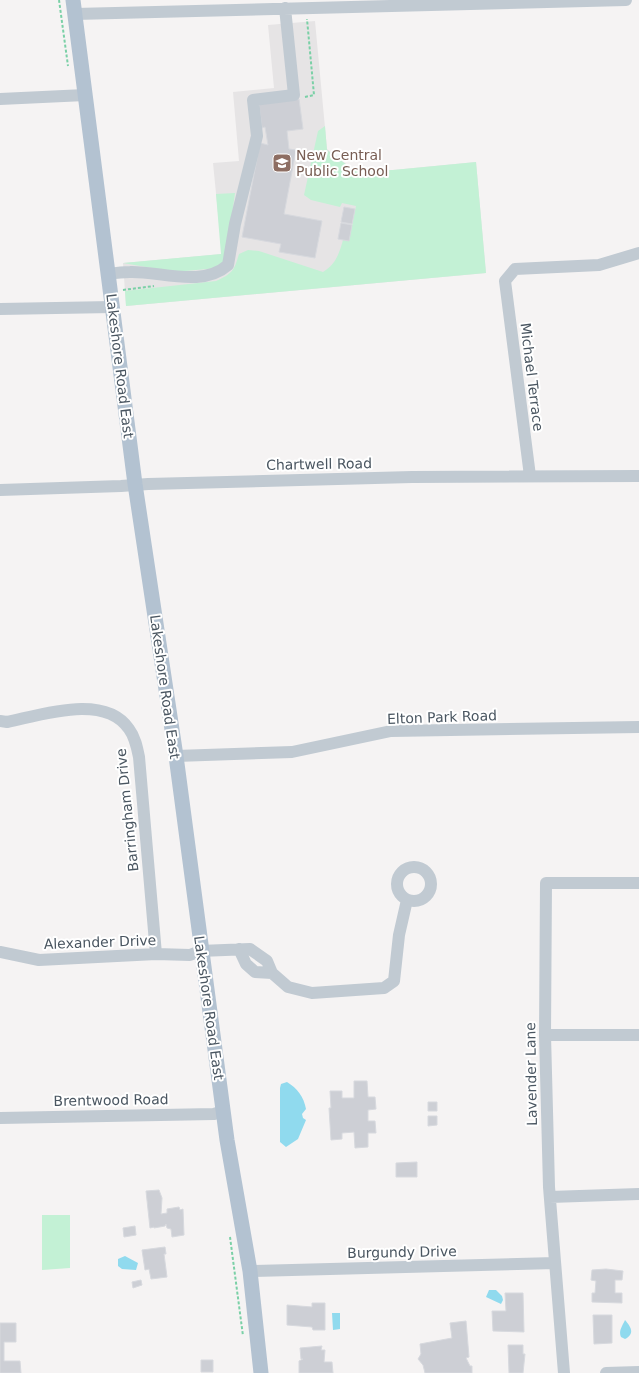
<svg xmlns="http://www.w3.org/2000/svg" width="639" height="1373" viewBox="0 0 639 1373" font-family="'DejaVu Sans',sans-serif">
  <rect width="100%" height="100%" fill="#f5f3f3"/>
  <path fill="#e6e4e5" d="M 315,21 L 327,149 L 355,171 L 393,170 L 476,162 L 486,273 L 126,306 L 123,263 L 222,254 L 213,163 L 239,161 L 233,92 L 274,88 L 268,25 Z"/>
  <path fill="#c3f1d5" d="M 325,126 L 327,150 L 355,171 L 393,170 L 476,162 L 486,273 L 126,306 L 125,291 L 216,281 C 232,274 234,271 239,254 L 248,250 L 259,251 L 323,272 C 336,264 339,254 343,240 L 349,241 L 356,206 L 342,203 L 340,207 L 311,200 L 304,195 L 318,131 Z
    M 235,193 L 226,260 L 217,268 L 175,272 L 123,263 L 221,254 L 216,194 Z
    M 42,1215 L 70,1215 L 70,1268 L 42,1270 Z"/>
  <path fill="#90daee" d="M 287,1082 C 297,1088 304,1097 306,1109 L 302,1114 L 303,1118 L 306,1120 L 298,1139 L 286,1147 L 280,1142 L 280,1088 L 281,1084 Z
    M 125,1256 L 138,1263 L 136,1270 L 122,1269 L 118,1266 L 118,1259 Z
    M 489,1290 L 496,1290 L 502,1296 L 503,1300 L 501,1304 L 486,1297 Z
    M 332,1313 L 340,1313 L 340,1329 L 333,1330 Z
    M 625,1320 C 630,1326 636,1333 625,1339 L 621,1337 C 618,1331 623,1325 625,1320 Z"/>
  <path fill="#cdcfd5" stroke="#d7d9de" d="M 299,99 L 303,129 L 287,131 L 289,149 L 296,150 L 284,214 L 322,221 L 315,258 L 279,252 L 281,244 L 242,237 L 260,143 L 268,145 L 265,127 L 262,128 L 259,104 Z
    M 344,207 L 355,209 L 352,224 L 341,222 Z
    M 341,223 L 352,225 L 349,241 L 338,239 Z
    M 354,1081 L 367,1081 L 368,1097 L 375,1097 L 376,1109 L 368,1110 L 368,1121 L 375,1121 L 376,1133 L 368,1133 L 368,1147 L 355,1148 L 354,1132 L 342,1133 L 342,1139 L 331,1140 L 329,1108 L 331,1108 L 330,1091 L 342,1091 L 342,1098 L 354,1098 Z
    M 428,1102 L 437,1102 L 437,1111 L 428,1111 Z
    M 428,1116 L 437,1116 L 437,1125 L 428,1126 Z
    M 417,1162 L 417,1177 L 396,1177 L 396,1163 Z
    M 159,1190 L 162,1198 L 161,1214 L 167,1213 L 167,1209 L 179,1207 L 180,1210 L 183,1209 L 184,1235 L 172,1237 L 171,1229 L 167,1228 L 166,1224 L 165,1226 L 154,1228 L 154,1227 L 150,1228 L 146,1191 Z
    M 135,1226 L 136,1235 L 124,1237 L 123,1228 Z
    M 165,1247 L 166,1254 L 164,1254 L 167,1277 L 151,1279 L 149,1269 L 145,1270 L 142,1250 Z
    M 606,1269 L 623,1271 L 622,1280 L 615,1280 L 615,1293 L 622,1293 L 622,1303 L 592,1302 L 592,1293 L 595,1293 L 596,1281 L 591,1280 L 592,1270 Z
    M 141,1280 L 142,1285 L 133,1288 L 132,1282 Z
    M 505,1293 L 523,1293 L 524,1332 L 493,1331 L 492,1311 L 506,1311 Z
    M 312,1303 L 325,1303 L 325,1330 L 313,1330 L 312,1327 L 287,1325 L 287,1305 L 312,1307 Z
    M 593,1315 L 612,1315 L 612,1343 L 594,1344 Z
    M 466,1321 L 469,1357 L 466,1358 L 470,1366 L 472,1366 L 472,1373 L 425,1373 L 423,1365 L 418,1359 L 421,1354 L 420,1344 L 452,1338 L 450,1323 Z
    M 0,1323 L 16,1323 L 16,1342 L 4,1342 L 4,1361 L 20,1361 L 21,1373 L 0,1373 Z
    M 508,1345 L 523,1345 L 523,1354 L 525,1354 L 523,1373 L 509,1373 Z
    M 322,1346 L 321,1350 L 325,1350 L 324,1362 L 332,1362 L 333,1373 L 299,1373 L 299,1361 L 303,1359 L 301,1359 L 300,1348 Z
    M 201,1360 L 213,1360 L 213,1372 L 201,1372 Z"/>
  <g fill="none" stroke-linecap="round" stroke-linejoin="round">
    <path stroke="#7ad0a6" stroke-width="2" stroke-dasharray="3 2" stroke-linecap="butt" d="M 59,0 L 68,66
      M 305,97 L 314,95 L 307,19
      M 123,290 L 154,286
      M 230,1237 L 243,1336"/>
    <path stroke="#c1cad2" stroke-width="12" d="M 75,14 L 626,0
      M 0,99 L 85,95
      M 108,274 C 115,273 122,272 130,272 C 160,271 202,288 228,265 L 235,224 L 257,136 L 253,100 L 294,95 L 285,8
      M 0,309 L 112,307
      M 530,476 L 505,281 L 515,269 L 599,265 L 639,253
      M 0,490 L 121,486 L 148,484 L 412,477 L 639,476
      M 0,721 L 7,722 C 41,715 105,693 129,729 C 135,737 137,747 139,757 L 156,954
      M 176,756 L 292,752 L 391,731 L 639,727
      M397 884a17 17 0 1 1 34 0a17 17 0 1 1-34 0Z
      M 239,949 L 246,964 L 255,972 L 272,973
      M 0,952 L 39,960 L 156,954 L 190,955 L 200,951 L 250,949 L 267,961 L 272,973 L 288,987 L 312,993 L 384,988 L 394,981 L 399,935 L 407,900
      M 545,1035 L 639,1035
      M 0,1118 L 214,1114 L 223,1111
      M 550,1197 L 639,1194
      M 250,1271 L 555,1263
      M 564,1373 L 549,1187 L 545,1035 L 546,883 L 639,883
      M 606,1373 L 639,1372"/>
    <path stroke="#b3c2d1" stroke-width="15" d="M 73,0 L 135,484 L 176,756 L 227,1140 L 250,1271 L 261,1373"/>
  </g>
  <defs>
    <symbol id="school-square" viewBox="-11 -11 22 22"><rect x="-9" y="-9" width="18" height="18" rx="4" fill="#8d6e63" stroke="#fff"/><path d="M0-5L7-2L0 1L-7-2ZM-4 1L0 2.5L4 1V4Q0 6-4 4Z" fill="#fff"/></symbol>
  </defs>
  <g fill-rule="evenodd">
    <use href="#school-square" x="271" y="152" width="22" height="22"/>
  </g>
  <g text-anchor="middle" stroke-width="4" stroke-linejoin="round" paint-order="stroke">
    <g font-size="14" fill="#785e54" stroke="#fff" text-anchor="start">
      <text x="296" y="160">New Central<tspan x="296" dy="16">Public School</tspan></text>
    </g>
    <g font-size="14" fill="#4a5661" stroke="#fff">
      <text transform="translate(120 366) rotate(83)" y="5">Lakeshore Road East</text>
      <text transform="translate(532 377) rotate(83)" y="5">Michael Terrace</text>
      <text transform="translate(319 464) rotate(-1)" y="5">Chartwell Road</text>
      <text transform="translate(165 687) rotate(82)" y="5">Lakeshore Road East</text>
      <text transform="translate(442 717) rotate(-2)" y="5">Elton Park Road</text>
      <text transform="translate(127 810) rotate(-96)" y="5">Barringham Drive</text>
      <text transform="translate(100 942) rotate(-2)" y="5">Alexander Drive</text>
      <text transform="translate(209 1008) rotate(82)" y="5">Lakeshore Road East</text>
      <text transform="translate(531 1074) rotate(-91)" y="5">Lavender Lane</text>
      <text transform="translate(111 1100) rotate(-1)" y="5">Brentwood Road</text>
      <text transform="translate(402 1252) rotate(-1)" y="5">Burgundy Drive</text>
    </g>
  </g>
</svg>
